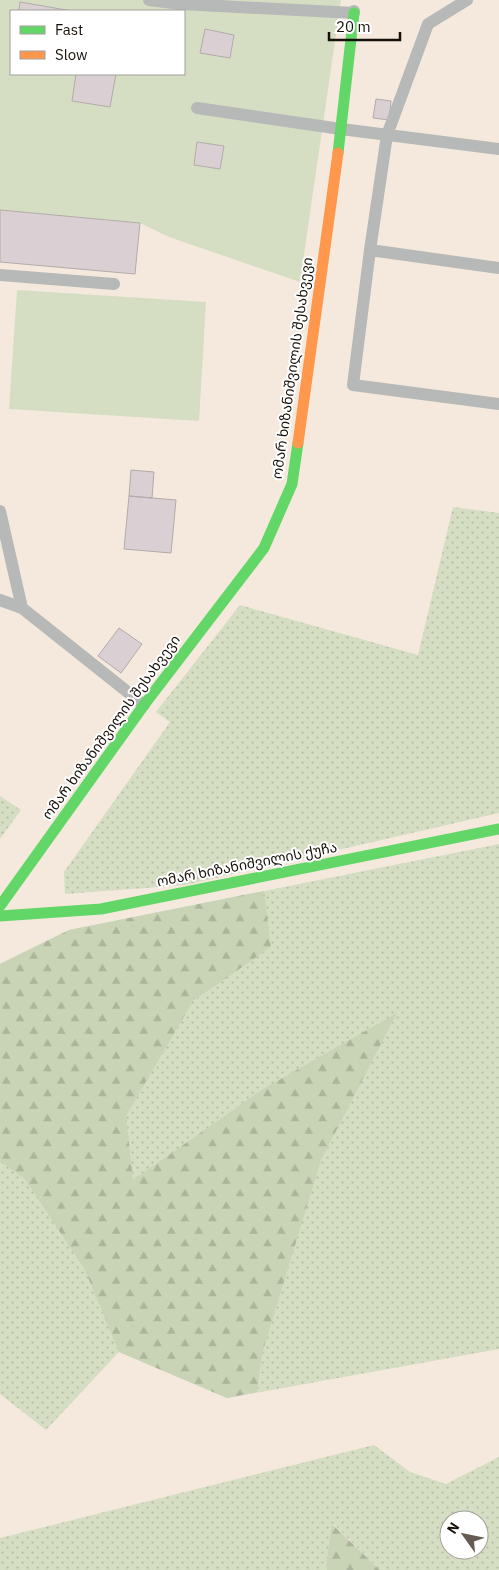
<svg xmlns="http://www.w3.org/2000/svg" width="499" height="1570" viewBox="0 0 499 1570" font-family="'IBM Plex Sans','Noto Sans Georgian',sans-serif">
  <defs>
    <pattern id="grass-dots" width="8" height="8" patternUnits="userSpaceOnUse" patternTransform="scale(1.25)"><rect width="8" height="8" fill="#d5dec3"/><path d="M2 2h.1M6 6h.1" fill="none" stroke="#b6bda6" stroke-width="1.8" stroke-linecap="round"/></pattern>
    <pattern id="forest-firs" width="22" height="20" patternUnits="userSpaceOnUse" patternTransform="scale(1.25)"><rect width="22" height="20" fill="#c9d4b6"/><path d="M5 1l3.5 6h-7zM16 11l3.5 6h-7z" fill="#acb59b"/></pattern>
  </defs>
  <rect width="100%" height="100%" fill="#f4e9dc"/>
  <path fill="url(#grass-dots)" fill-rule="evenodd" d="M 453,507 L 499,513 L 499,813 L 185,885 L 65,894 L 64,872 L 170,722 L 156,712 L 240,605 L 418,655 Z
    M 0,796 L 21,810 L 0,839 Z
    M 499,844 L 499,1349 L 227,1398 L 119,1352 L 46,1430 L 0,1394 L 0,964 L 69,930 Z
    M 374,1445 L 410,1472 L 446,1484 L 499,1457 L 499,1570 L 380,1570 L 333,1524 L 326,1565 L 327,1570 L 0,1570 L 0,1538 ZM 449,1520 L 479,1520 L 479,1550 L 449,1550 Z"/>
  <path fill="url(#forest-firs)" d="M 264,891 L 271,947 L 193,1001 L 126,1116 L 133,1180 L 263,1089 L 397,1013 L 321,1160 L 262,1354 L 257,1392 L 227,1398 L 119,1352 L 85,1270 L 25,1179 L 0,1161 L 0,964 L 69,930 Z
    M 332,1524 L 380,1570 L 327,1570 L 326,1565 Z"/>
  <path fill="#d5dec3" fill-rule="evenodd" d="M 0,0 L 341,0 L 300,282 L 169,237 L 140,223 L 0,210 ZM 11,11 L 184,11 L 184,74 L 11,74 Z
    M 17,290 L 206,302 L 199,421 L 9,409 Z"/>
  <path fill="#dad0d3" stroke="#b3abaa" d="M 20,2 L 72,11 L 19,11 Z
    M 205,29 L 234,35 L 230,58 L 200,53 Z
    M 76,74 L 116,74 L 110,107 L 72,101 Z
    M 376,99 L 391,101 L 389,120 L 373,118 Z
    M 197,142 L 224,146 L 220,169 L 194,165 Z
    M 0,210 L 140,223 L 135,274 L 0,262 Z
    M 131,470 L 154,472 L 152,498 L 129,496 Z
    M 129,496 L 176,500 L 171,553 L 124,549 Z
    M 119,628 L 142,644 L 121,673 L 98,656 Z"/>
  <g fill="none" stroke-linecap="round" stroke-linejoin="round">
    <path stroke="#b6b9b7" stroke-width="12" d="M 149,0 L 181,4 L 354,13 L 354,11
      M 467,0 L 428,24 L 387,135 L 370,250 L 353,385 L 499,404
      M 197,108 L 341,129 L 499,149
      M 370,250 L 499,268
      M 0,275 L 114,284
      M 0,511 L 22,608
      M 0,600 L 22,608 L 144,705"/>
    <path stroke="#63d668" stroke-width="11" d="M 338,153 L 354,13
      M 0,906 L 144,705 L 264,548 L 292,484 L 298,443
      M 0,916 L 101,909 L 499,829"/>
    <path stroke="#ff974d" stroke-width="11" d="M 298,443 L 338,153"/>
  </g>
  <g text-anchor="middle" stroke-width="4" stroke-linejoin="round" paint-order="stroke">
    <g font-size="14" fill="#171008" stroke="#fff">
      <text transform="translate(292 368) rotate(-82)" y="5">ომარ ხიზანიშვილის შესახვევი</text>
      <text transform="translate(111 727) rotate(-54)" y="5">ომარ ხიზანიშვილის შესახვევი</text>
      <text transform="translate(247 864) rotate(-11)" y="5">ომარ ხიზანიშვილის ქუჩა</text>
    </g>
  </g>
  <rect x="10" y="10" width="175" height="65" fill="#ffffff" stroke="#a29f9c"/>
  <rect x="20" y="26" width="25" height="8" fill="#63d668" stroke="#a29f9c"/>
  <text x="55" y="35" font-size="15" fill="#171008">Fast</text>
  <rect x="20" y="51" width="25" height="8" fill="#ff974d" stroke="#a29f9c"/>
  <text x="55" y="60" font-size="15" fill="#171008">Slow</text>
  <g transform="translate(464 1535) rotate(303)"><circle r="24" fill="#ffffff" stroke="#a29f9c"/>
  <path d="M0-4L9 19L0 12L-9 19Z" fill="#645c52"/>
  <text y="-8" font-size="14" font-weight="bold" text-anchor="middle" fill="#171008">N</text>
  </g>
  <path d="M329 32v8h71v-8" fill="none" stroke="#171008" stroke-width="2.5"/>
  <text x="336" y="32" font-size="15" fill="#171008" stroke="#ffffff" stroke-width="4" paint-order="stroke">20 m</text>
</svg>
